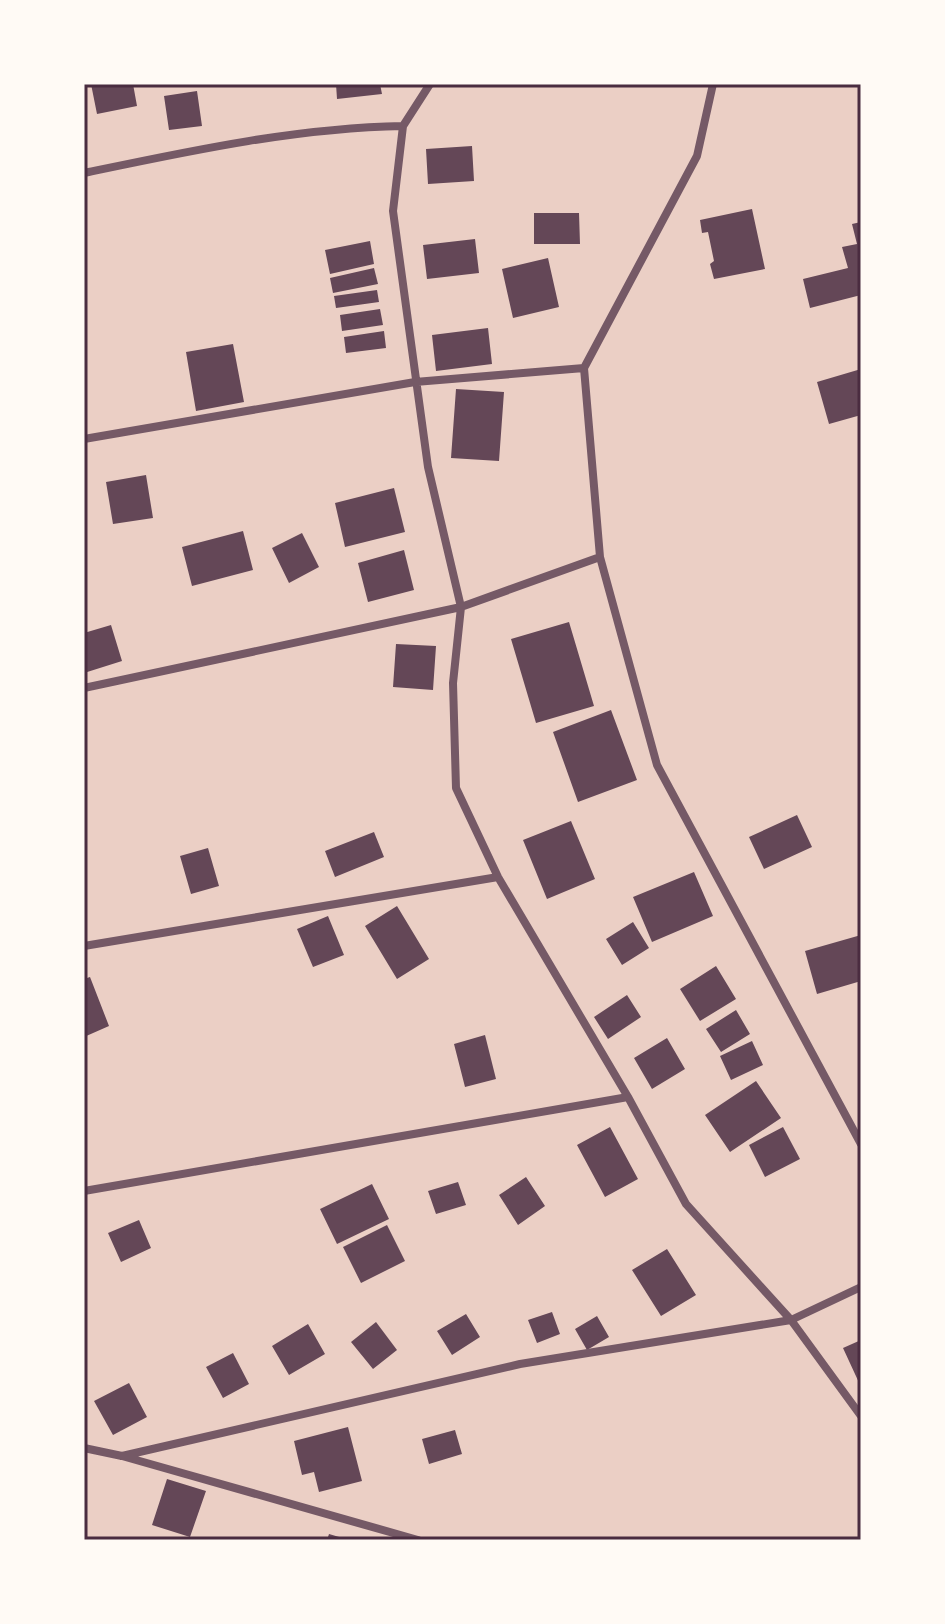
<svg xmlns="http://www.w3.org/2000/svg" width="945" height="1624" viewBox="0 0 945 1624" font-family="Ubuntu,sans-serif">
  <rect width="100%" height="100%" fill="#f7e1d7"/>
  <path fill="#ebcfc5" d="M 84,84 L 861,84 L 861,1540 L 84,1540 Z"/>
  <path fill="#644757" d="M 91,84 L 133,84 L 137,106 L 97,114 Z
    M 336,84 L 380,84 L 382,94 L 337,99 Z
    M 197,91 L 202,126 L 169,130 L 164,96 Z
    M 472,146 L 474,181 L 428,184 L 426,149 Z
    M 752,209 L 765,269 L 714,279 L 710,264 L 714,261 L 708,232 L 702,233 L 700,220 Z
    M 534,213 L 579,213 L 580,244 L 534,244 Z
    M 861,222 L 861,295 L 810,308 L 803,279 L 848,268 L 842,247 L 857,244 L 852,224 Z
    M 475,239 L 479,273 L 427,279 L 423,245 Z
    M 370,241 L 374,264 L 330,274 L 325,250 Z
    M 548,258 L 559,307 L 513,318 L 502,269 Z
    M 374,268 L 378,284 L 333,293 L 330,278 Z
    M 377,290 L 379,302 L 336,308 L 334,296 Z
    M 380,309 L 383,325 L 342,331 L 340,315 Z
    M 488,328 L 492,364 L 436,371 L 432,335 Z
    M 384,331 L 386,348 L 346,353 L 344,337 Z
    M 233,344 L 244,402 L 196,411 L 186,352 Z
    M 861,369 L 861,415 L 829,424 L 817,382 Z
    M 456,389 L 504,392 L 499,461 L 451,458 Z
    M 146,475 L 153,518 L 113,524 L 106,482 Z
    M 394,488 L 405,532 L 345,547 L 335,503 Z
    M 243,531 L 253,570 L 192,586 L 182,547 Z
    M 302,533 L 319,567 L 289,583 L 272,548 Z
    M 404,550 L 414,590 L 368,602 L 358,563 Z
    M 569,622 L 594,706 L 536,723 L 511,639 Z
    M 111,625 L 122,661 L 84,673 L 84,633 Z
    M 396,644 L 436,646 L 433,690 L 393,687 Z
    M 611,710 L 637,780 L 578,802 L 553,732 Z
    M 797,815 L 812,847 L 764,869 L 749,837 Z
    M 571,821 L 595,879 L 547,899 L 523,840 Z
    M 374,832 L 384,857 L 335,877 L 325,851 Z
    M 208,848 L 219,886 L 191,894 L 180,856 Z
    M 694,872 L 713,916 L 652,942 L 633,897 Z
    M 397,906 L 429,959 L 397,979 L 365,926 Z
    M 328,916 L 344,955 L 313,967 L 297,929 Z
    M 633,922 L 649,948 L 622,965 L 606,939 Z
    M 861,935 L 861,981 L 817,994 L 805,951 Z
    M 716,966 L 736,999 L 700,1021 L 680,989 Z
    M 90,977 L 109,1026 L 84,1037 L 84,979 Z
    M 627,995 L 641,1017 L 608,1039 L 594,1017 Z
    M 736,1010 L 750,1034 L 721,1052 L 706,1029 Z
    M 485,1035 L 496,1079 L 465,1087 L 454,1044 Z
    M 667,1038 L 685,1069 L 652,1089 L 634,1058 Z
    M 752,1041 L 763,1065 L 731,1080 L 720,1056 Z
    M 756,1081 L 781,1118 L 730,1152 L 705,1115 Z
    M 610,1127 L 638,1179 L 605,1197 L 577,1145 Z
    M 783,1127 L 800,1159 L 765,1177 L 749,1145 Z
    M 526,1177 L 545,1206 L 518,1225 L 499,1195 Z
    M 458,1182 L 466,1205 L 436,1214 L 428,1191 Z
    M 372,1184 L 389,1219 L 337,1244 L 320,1209 Z
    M 139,1220 L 151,1248 L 121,1262 L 108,1233 Z
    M 387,1225 L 405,1261 L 361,1283 L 343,1247 Z
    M 667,1249 L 696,1295 L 661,1316 L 632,1270 Z
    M 552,1312 L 560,1334 L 537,1343 L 528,1320 Z
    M 466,1314 L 480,1337 L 452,1355 L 437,1331 Z
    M 597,1316 L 609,1337 L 587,1350 L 575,1329 Z
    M 376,1322 L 397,1350 L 373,1369 L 351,1342 Z
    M 308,1324 L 325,1354 L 289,1375 L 272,1346 Z
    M 861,1340 L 861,1387 L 843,1348 Z
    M 233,1353 L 249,1384 L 223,1398 L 206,1367 Z
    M 129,1383 L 147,1417 L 113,1435 L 94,1401 Z
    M 348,1427 L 362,1481 L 319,1492 L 314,1472 L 302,1475 L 294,1441 Z
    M 455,1430 L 462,1454 L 429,1464 L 422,1439 Z
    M 167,1479 L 206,1491 L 190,1537 L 152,1525 Z
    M 329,1534 L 346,1539 L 346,1540 L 327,1540 Z"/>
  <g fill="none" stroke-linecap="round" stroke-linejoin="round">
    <path stroke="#755966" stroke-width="8" d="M 430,84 L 403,126 L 393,211 L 428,467 L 461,607 L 453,683 L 456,788 L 498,877 L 628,1097 L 686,1204 L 791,1320 L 861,1416
      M 713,84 L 697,156 L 584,368 L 600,557 L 657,765 L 861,1144
      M 84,173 C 189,151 295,128 403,126
      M 84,439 L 415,382 L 584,368
      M 84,688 L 461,607 L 600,557
      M 84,946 L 498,877
      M 84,1191 L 628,1097
      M 84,1448 L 122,1456 L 418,1540
      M 122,1456 L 520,1364 L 791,1320 L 861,1287"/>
  </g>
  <rect width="945" height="1624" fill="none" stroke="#fffaf5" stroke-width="172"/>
  <rect x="86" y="86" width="773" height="1452" fill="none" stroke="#4a2c40" stroke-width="3"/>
</svg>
